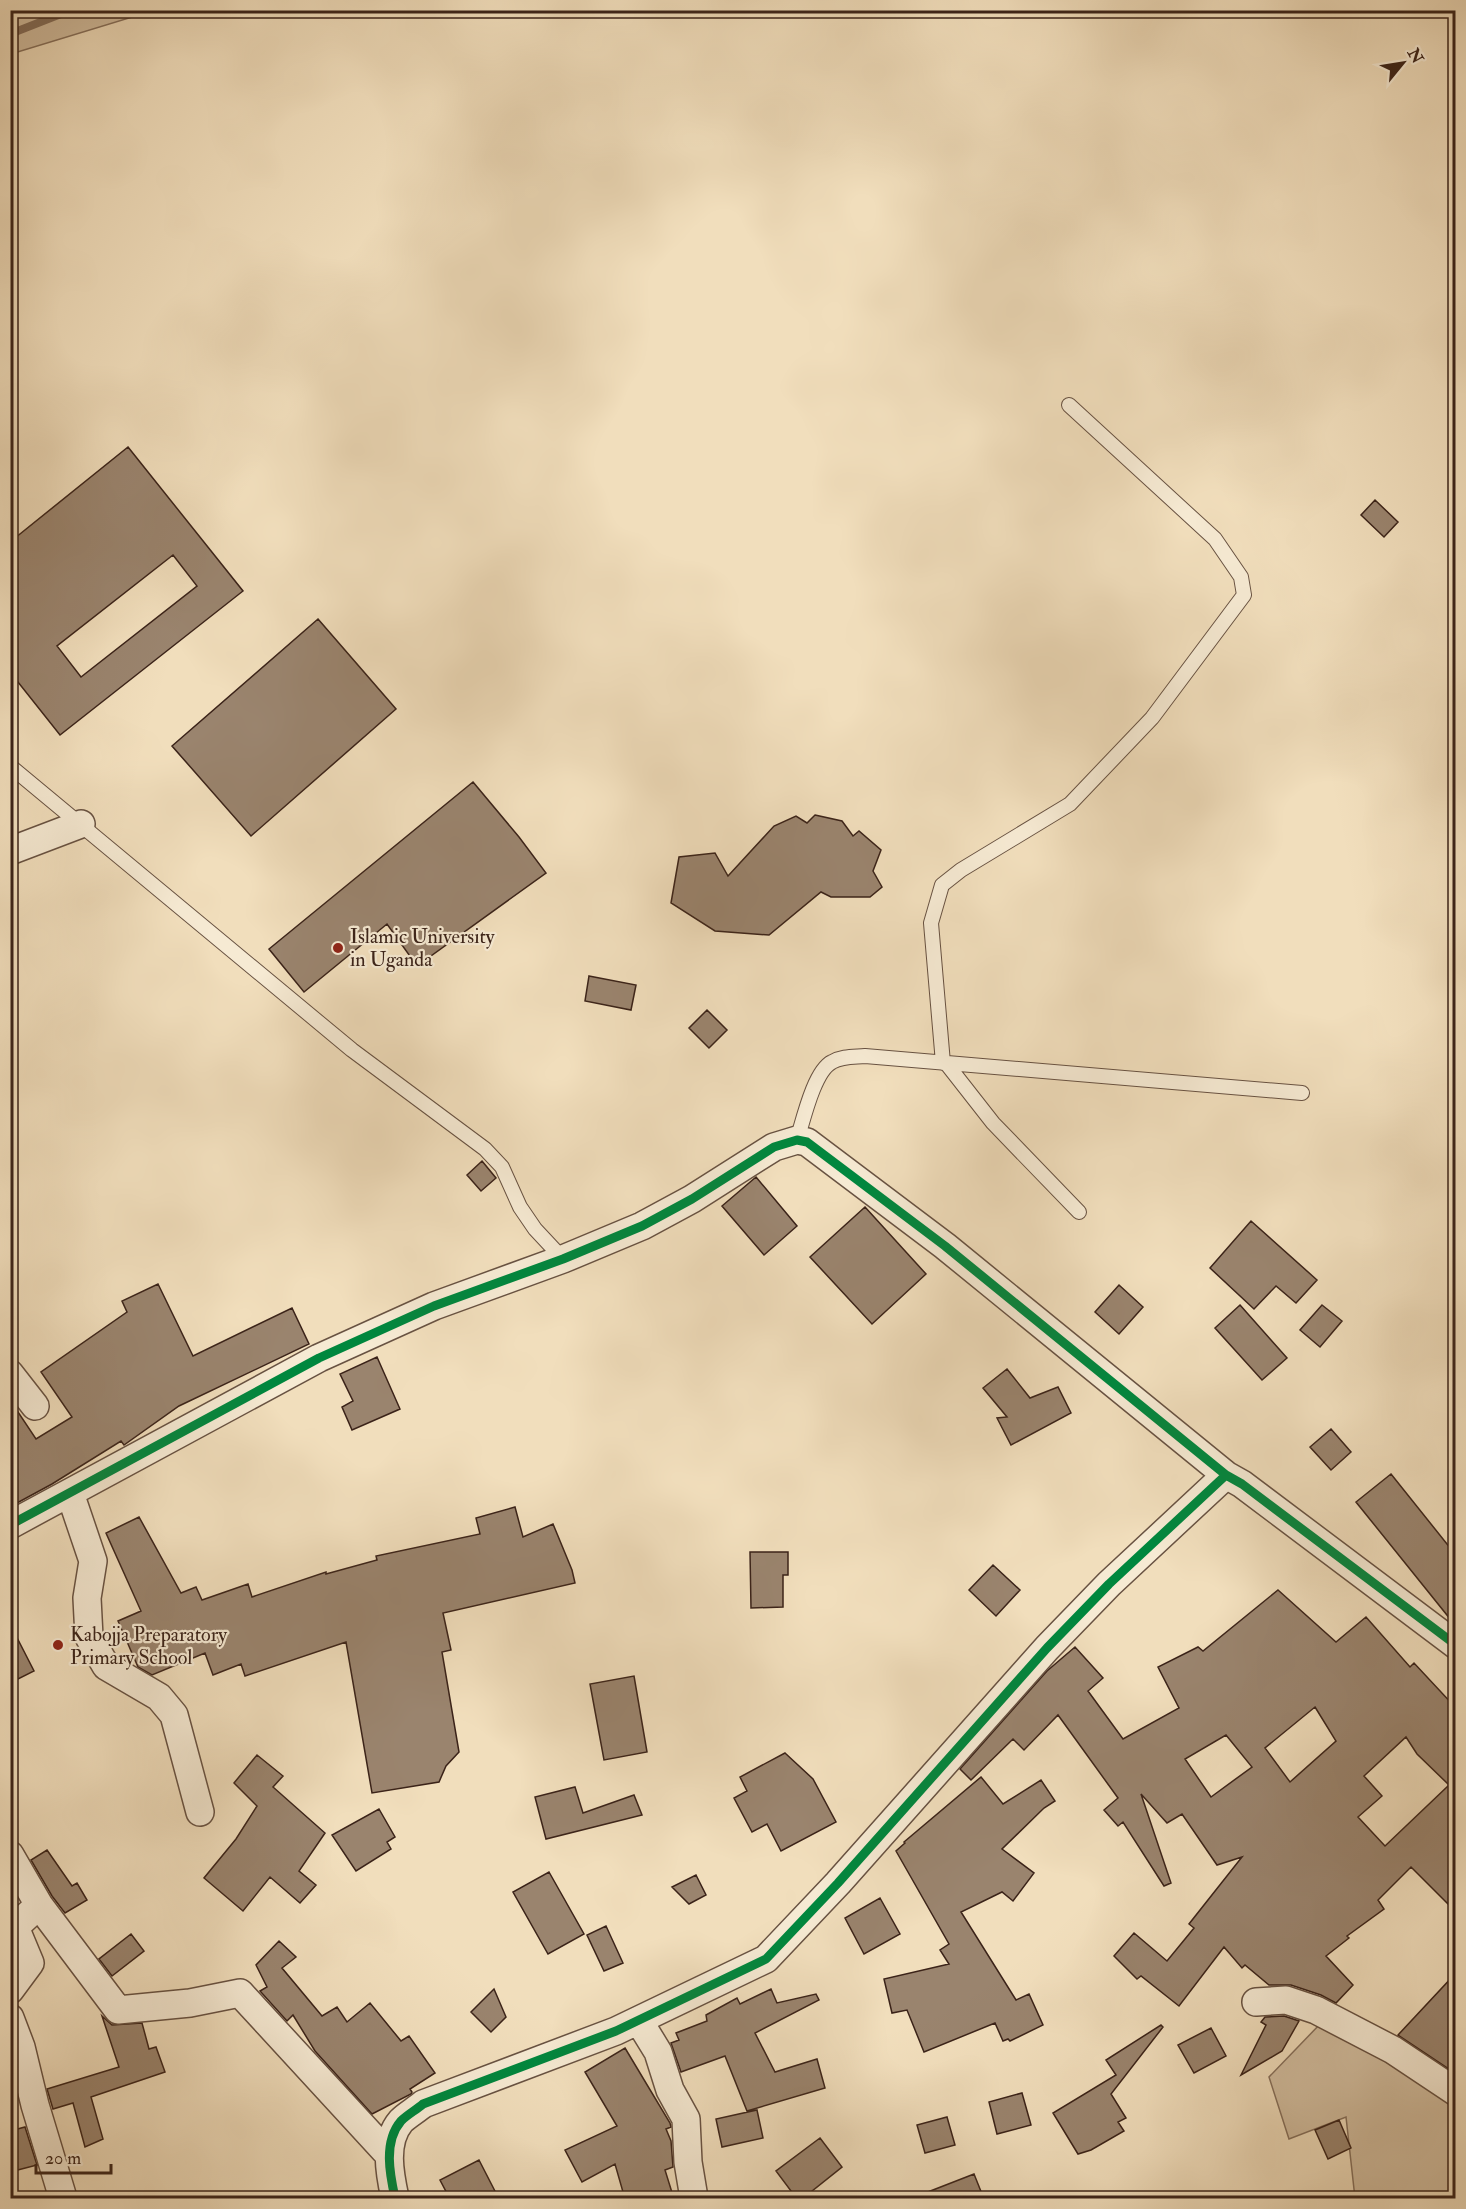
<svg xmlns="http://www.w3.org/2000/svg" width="1466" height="2209" viewBox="0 0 1466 2209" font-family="'IM FELL Double Pica',serif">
  <rect width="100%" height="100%" fill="#f1debc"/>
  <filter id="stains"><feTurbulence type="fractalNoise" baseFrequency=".00333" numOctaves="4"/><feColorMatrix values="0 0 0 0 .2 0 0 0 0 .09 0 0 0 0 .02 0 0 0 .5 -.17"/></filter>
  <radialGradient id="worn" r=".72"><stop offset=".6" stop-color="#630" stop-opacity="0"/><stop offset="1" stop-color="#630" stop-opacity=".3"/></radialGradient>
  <path fill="#d2bea0" stroke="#86705c" stroke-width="1.5" d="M 11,10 L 152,10 L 152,11 L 11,54 Z
    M 1322,2022 L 1442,2097 L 1455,2110 L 1455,2198 L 1355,2198 L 1346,2117 L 1289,2139 L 1269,2077 Z"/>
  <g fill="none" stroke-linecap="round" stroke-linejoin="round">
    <path stroke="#836d5a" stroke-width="8" d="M 10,34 L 71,10"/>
  </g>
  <path fill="#9a846e" stroke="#3b2319" stroke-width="1.5" fill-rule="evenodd" d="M 128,447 L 243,591 L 60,735 L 10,672 L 10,542 ZM 173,555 L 197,586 L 81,677 L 57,646 Z
    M 1375,500 L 1398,522 L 1384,537 L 1361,515 Z
    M 318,619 L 396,709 L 251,836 L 172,746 Z
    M 473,782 L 519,837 L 546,873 L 417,966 L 387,924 L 304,992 L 269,949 Z
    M 815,815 L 842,821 L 853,836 L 859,831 L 881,850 L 873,871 L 882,887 L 870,897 L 831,897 L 821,892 L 769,935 L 715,931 L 671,903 L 679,857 L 715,853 L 728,876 L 774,826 L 796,816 L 807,823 Z
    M 589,976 L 636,985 L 631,1010 L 585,1001 Z
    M 707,1010 L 727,1030 L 709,1048 L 689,1028 Z
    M 482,1161 L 496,1178 L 481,1191 L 467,1175 Z
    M 756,1177 L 797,1226 L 764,1255 L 722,1206 Z
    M 865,1207 L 926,1274 L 872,1324 L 810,1257 Z
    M 1251,1221 L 1317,1280 L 1296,1303 L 1276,1286 L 1254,1309 L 1210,1268 Z
    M 158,1284 L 193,1356 L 292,1308 L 309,1344 L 179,1406 L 124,1445 L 121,1441 L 52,1484 L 17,1503 L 10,1493 L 10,1400 L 36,1439 L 72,1417 L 41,1372 L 127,1312 L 122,1301 Z
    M 1119,1285 L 1143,1307 L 1119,1334 L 1095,1312 Z
    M 1240,1305 L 1287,1358 L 1262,1380 L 1215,1328 Z
    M 1322,1305 L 1342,1321 L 1320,1347 L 1300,1330 Z
    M 377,1357 L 400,1409 L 352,1430 L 342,1407 L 353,1401 L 340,1374 Z
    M 1007,1369 L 1030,1398 L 1058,1387 L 1071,1413 L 1011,1445 L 997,1418 L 1007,1417 L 983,1388 Z
    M 1331,1429 L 1351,1452 L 1331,1470 L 1310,1447 Z
    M 1391,1474 L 1455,1554 L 1455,1625 L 1356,1502 Z
    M 515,1507 L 523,1537 L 553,1524 L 572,1570 L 575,1583 L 443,1613 L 451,1650 L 442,1652 L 459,1752 L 446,1766 L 439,1782 L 372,1793 L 346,1642 L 245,1676 L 241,1664 L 213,1675 L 205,1653 L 152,1675 L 138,1667 L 118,1621 L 141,1611 L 106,1533 L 139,1517 L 181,1593 L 196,1587 L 202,1600 L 248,1584 L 252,1597 L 326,1572 L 326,1574 L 377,1560 L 376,1556 L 480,1534 L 476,1518 Z
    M 750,1552 L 788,1552 L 788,1575 L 783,1575 L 783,1607 L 751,1608 Z
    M 993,1565 L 1020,1590 L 996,1616 L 969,1590 Z
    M 1278,1590 L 1336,1642 L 1366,1617 L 1410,1667 L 1414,1663 L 1455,1707 L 1455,1911 L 1411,1867 L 1378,1900 L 1384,1909 L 1347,1936 L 1349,1938 L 1326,1956 L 1353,1985 L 1336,2003 L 1321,1995 L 1291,1985 L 1269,1985 L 1245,1965 L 1242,1968 L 1224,1947 L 1179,2006 L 1141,1976 L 1137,1979 L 1114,1956 L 1134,1933 L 1167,1961 L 1194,1928 L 1189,1924 L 1242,1857 L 1217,1865 L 1182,1814 L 1167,1823 L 1141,1794 L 1171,1883 L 1164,1886 L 1123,1822 L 1118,1826 L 1104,1810 L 1118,1798 L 1058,1715 L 1024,1750 L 1013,1739 L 971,1780 L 960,1769 L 1047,1671 L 1075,1647 L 1103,1678 L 1088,1691 L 1123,1739 L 1179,1708 L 1158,1667 L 1198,1647 L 1203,1651 ZM 1315,1707 L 1336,1741 L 1290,1782 L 1265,1748 ZM 1226,1735 L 1252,1767 L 1211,1797 L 1185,1759 ZM 1406,1737 L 1417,1754 L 1449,1785 L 1385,1846 L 1358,1817 L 1382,1796 L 1364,1776 Z
    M 10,1624 L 34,1671 L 10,1683 Z
    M 634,1676 L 647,1752 L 604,1760 L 590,1684 Z
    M 785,1753 L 813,1779 L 836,1822 L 781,1851 L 767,1824 L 752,1832 L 734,1798 L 747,1791 L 740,1777 Z
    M 257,1755 L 283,1776 L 273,1787 L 325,1833 L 299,1871 L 316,1885 L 300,1903 L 270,1877 L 243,1911 L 204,1878 L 236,1839 L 257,1806 L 234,1783 Z
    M 981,1777 L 1003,1804 L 1041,1780 L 1055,1801 L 1044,1808 L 1002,1849 L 1034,1873 L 1013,1901 L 1002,1892 L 961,1912 L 1016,2000 L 1029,1994 L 1043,2025 L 1010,2041 L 1008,2039 L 1003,2041 L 995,2023 L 924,2052 L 907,2010 L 892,2013 L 884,1979 L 949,1964 L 940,1950 L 949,1944 L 896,1851 L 905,1843 L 904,1842 Z
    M 575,1787 L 583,1813 L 634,1795 L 642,1815 L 546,1839 L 535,1797 Z
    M 379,1809 L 395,1837 L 387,1842 L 391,1849 L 356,1871 L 332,1835 Z
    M 47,1850 L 72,1886 L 77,1883 L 87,1900 L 65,1913 L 52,1896 L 31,1860 Z
    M 549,1872 L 584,1934 L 548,1954 L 513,1892 Z
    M 696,1875 L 706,1895 L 689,1904 L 672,1887 Z
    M 880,1898 L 900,1934 L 864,1954 L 845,1918 Z
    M 606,1926 L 623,1963 L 604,1971 L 587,1935 Z
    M 131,1934 L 144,1951 L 112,1976 L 99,1959 Z
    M 279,1941 L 296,1957 L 282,1968 L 322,2016 L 337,2007 L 347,2022 L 370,2003 L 401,2041 L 409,2036 L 435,2073 L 410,2089 L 412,2092 L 411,2094 L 372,2114 L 315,2051 L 293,2015 L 287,2021 L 260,1991 L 267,1987 L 256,1965 Z
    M 1455,1974 L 1455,2073 L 1398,2035 Z
    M 494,1989 L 506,2017 L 491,2032 L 471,2012 Z
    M 771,1989 L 777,2003 L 816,1994 L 819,2000 L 755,2033 L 775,2072 L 817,2059 L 825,2088 L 747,2111 L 725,2056 L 681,2072 L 671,2043 L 679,2040 L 676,2033 L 707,2021 L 706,2015 L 737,1998 L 740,2004 Z
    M 102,2016 L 112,2025 L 142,2023 L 149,2049 L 156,2047 L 165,2072 L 91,2097 L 103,2139 L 85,2147 L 73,2103 L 53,2109 L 47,2089 L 119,2067 Z
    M 1284,2016 L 1299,2021 L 1282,2051 L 1241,2075 L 1266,2025 L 1261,2022 L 1265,2017 Z
    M 1161,2025 L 1163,2027 L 1111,2094 L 1126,2118 L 1118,2122 L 1124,2131 L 1091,2150 L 1078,2154 L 1053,2113 L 1116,2075 L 1106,2060 Z
    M 1211,2028 L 1226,2056 L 1194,2073 L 1178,2045 Z
    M 625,2048 L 670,2123 L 671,2127 L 666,2129 L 671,2141 L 673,2167 L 665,2170 L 674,2199 L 625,2199 L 615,2164 L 582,2182 L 565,2150 L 617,2126 L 585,2072 Z
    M 1022,2093 L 1031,2125 L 997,2134 L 989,2102 Z
    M 757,2110 L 763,2138 L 722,2147 L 716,2119 Z
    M 947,2117 L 955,2145 L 925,2153 L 917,2125 Z
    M 1339,2120 L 1351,2148 L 1328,2159 L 1315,2130 Z
    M 25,2127 L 37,2165 L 10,2172 L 10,2131 Z
    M 820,2138 L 842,2167 L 802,2199 L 797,2199 L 776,2171 Z
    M 479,2160 L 499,2199 L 450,2199 L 440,2180 Z
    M 974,2174 L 984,2199 L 916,2199 L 915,2197 Z"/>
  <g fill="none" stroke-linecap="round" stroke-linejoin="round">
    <defs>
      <path id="lane" d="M 10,766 L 352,1050 L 485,1149 L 502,1167 L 520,1207 L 535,1229 L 563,1259
        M 943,1063 L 931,923 L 942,885 L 961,870 L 1070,804 L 1152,718 L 1244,595 L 1241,577 L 1215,539 L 1069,405
        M 946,1063 L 993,1123 L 1079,1212
        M 797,1140 C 803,1121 814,1071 832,1062 C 842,1056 854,1057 865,1056 L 1302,1093"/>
      <path id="street" d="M 10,851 L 81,824
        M 10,1374 L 35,1406
        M 70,1493 L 93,1561 L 87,1598 L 89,1637 L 106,1666 L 159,1697 L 174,1715 L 200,1812
        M 10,1525 L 319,1358 L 434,1306 L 563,1259 L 642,1226 L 692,1199 L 774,1147 L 797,1140 L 807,1142 L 945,1246 L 1226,1475 L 1242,1484 L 1456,1645
        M 10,1855 L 39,1905 L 15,1927 L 30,1963 L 10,1990
        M 39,1905 L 118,2010 L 190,2003 L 240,1993 L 389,2155
        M 1256,2002 L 1286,2000 L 1316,2010 L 1393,2050 L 1456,2092
        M 10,2018 L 21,2047 L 35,2105 L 63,2198
        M 639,2021 L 658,2052 L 670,2090 L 686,2119 L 688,2162 L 694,2198
        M 395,2198 C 390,2175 383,2142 401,2121 C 407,2115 416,2110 423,2104 L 616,2031 L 766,1959 L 838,1883 L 1047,1648 L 1109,1584 L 1226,1475"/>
    </defs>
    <use href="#lane" stroke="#685242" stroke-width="16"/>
    <use href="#street" stroke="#685242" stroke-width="30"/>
    <use href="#lane" stroke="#f6ead3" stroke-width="14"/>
    <use href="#street" stroke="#f6ead3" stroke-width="27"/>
    <defs>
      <path id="cycleway" d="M 10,1525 L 319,1358 L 434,1306 L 563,1259 L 642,1226 L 692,1199 L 774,1147 L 797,1140 L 807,1142 L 945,1246 L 1226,1475 L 1242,1484 L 1456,1645
        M 395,2198 C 390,2175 383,2142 401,2121 C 407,2115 416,2110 423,2104 L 616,2031 L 766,1959 L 838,1883 L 1047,1648 L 1109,1584 L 1226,1475"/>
    </defs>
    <use href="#cycleway" stroke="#f6ead3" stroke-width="13"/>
    <use href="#cycleway" stroke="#00873e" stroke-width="9"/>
  </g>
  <g fill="#8f2418" stroke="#f6ead3" stroke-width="2">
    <circle cx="338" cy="948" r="6"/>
    <circle cx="58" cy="1645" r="6"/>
  </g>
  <g text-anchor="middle" stroke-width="4.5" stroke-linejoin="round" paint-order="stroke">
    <g font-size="20" fill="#3b2319" stroke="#f6ead3" text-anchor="start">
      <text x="350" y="943">Islamic University<tspan x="350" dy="23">in Uganda</tspan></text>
      <text x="70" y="1641">Kabojja Preparatory<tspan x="70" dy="23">Primary School</tspan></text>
    </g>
  </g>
  <rect width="1466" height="2209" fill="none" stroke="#f1debc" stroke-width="36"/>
  <rect x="12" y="12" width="1442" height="2185" fill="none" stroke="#3b2319" stroke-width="3"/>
  <rect x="18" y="18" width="1430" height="2173" fill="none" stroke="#3b2319" stroke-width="1.5"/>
  <g transform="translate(1403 63) rotate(60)" stroke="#f6ead3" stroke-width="4.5" paint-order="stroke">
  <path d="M0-4.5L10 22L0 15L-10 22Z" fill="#3b2319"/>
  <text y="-9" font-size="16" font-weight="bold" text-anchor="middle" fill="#3b2319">N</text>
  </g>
  <path d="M36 2164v9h75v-9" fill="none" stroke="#3b2319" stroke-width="3"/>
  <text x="45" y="2164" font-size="18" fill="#3b2319" stroke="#f6ead3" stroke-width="4.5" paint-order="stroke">20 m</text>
  <rect width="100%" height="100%" filter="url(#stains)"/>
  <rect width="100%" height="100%" fill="url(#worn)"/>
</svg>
